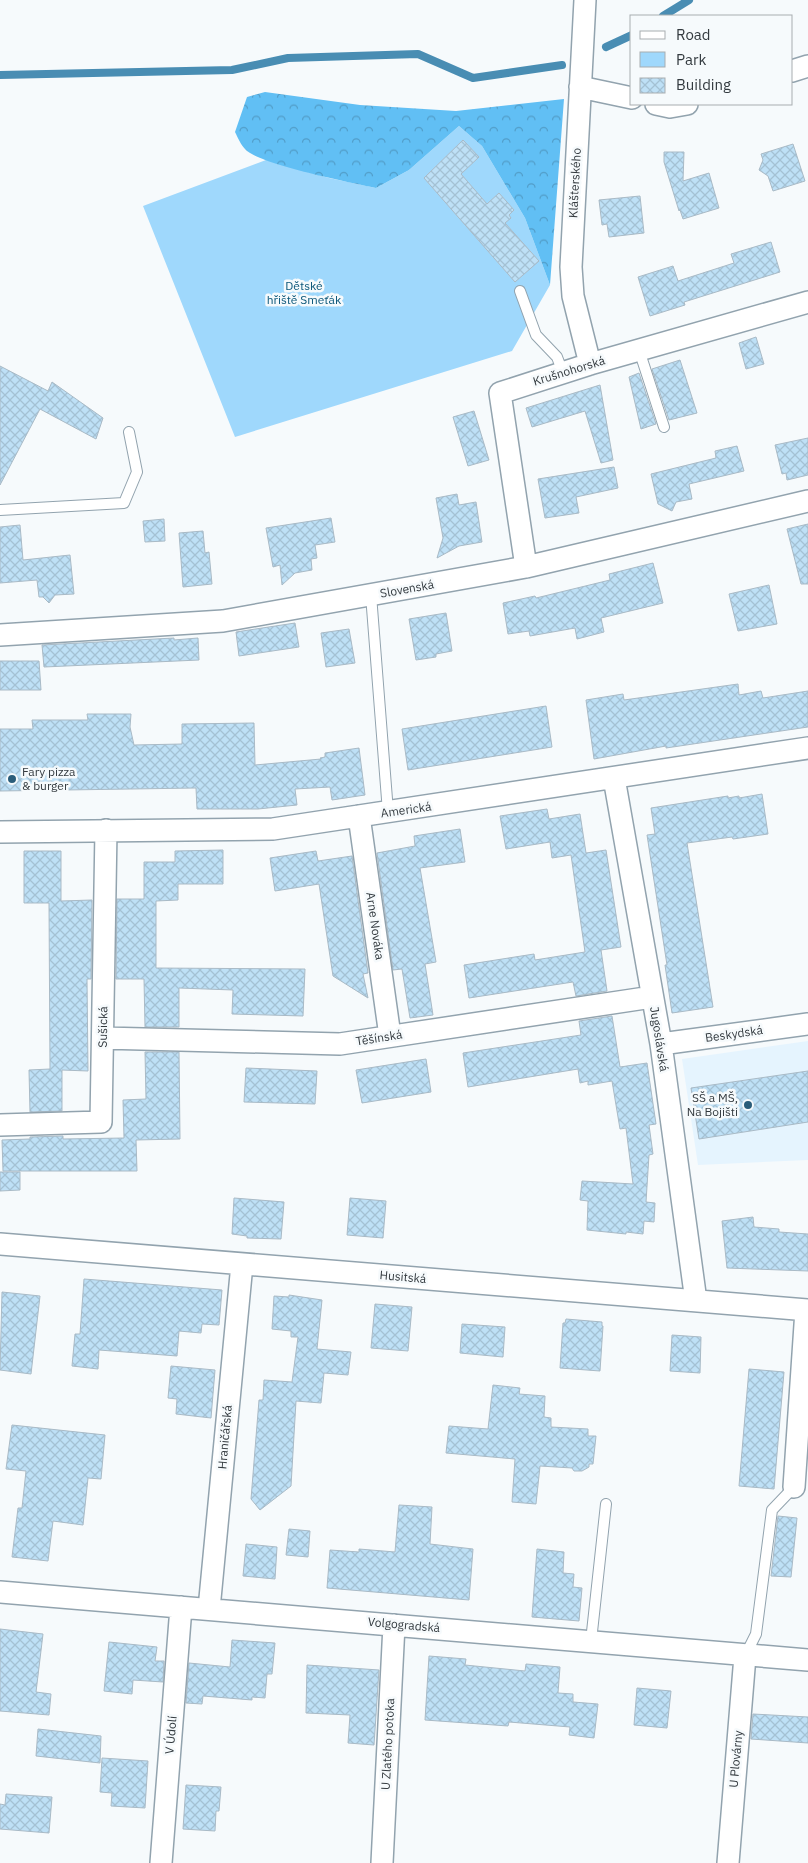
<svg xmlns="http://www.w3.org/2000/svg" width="808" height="1863" viewBox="0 0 808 1863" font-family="'IBM Plex Sans',sans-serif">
  <defs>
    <pattern id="forest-crowns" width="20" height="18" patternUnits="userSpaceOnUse" patternTransform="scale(1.25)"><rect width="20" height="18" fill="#61bff4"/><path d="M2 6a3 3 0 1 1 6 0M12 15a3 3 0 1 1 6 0" fill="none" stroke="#519cc7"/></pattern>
    <pattern id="building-cross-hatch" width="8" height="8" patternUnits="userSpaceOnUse" patternTransform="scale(1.25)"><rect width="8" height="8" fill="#bee0f6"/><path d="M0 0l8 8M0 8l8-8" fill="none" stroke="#a4c1d4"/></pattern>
  </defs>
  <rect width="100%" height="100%" fill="#f6fafc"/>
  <path fill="#e5f4fe" d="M 808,1041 L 808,1160 L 698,1165 L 682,1059 Z"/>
  <path fill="#9fd8fc" d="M 459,126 L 482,146 L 525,218 L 550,285 L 512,351 L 235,437 L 143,206 L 266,160 L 329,178 L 376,188 L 409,170 Z"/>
  <path fill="url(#forest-crowns)" d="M 265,92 L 360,105 L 456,111 L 564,99 L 550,285 L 525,218 L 482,146 L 459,126 L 409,170 L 376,188 C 353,183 257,164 245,149 C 241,145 238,138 235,132 L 247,97 Z"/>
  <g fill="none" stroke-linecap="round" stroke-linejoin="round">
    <path stroke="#498db3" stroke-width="8" d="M 663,16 L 689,0
      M 606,47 L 632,35
      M 0,75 L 232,70 L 288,58 L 418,54 L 473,78 L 562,65"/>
  </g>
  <path fill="url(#building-cross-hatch)" stroke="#a9bac6" d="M 463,140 L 479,157 L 461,174 L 487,204 L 499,193 L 514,210 L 509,215 L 511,218 L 505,223 L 539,261 L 515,282 L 424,178 Z
    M 793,144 L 805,181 L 773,191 L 768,176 L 759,170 L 763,160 L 761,154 Z
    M 664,152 L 684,152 L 683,181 L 709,173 L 719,208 L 683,219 L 680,210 L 679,211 L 664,162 Z
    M 640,196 L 644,233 L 609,237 L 607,224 L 602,225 L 599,200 Z
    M 771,242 L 780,272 L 684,302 L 685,305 L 650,316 L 638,277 L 673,266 L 678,281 L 734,263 L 731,254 Z
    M 756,337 L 764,364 L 746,369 L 739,343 Z
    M 680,360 L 697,413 L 669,420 L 652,369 Z
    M 0,366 L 48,391 L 52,382 L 103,418 L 96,439 L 40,409 L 0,485 Z
    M 639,373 L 656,424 L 641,429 L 629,377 Z
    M 600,385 L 613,460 L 601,463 L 585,411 L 532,427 L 526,408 Z
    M 474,411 L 489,460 L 468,466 L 453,417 Z
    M 808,438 L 808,475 L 787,480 L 786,473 L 782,474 L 775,445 Z
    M 737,446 L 744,471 L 689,484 L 692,499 L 676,502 L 672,511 L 658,504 L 651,474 L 716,458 L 715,451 Z
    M 614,467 L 618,488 L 576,497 L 579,513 L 545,518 L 538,479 Z
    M 457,494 L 459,505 L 476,502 L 482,542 L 459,546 L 437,558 L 443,538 L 436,498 Z
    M 331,518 L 335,542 L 315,545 L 317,558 L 311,559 L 312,570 L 295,573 L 282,585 L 280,565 L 273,567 L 266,528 Z
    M 164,519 L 165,541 L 145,542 L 143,521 Z
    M 808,524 L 808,584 L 801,584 L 787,529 Z
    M 20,525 L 23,560 L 70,555 L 74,594 L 55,595 L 49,603 L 43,597 L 39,597 L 37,580 L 0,583 L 0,527 Z
    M 203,531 L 205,553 L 209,552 L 212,584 L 183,587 L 179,533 Z
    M 653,563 L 663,603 L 601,618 L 604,632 L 577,639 L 575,628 L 530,636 L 529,631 L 508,634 L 503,603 L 535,596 L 536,598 L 610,580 L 609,574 Z
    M 769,585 L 777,624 L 738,631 L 729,594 Z
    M 446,613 L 452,651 L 436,654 L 436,657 L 416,660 L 409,619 Z
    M 295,623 L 299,647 L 239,656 L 236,632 Z
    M 349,629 L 355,663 L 326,667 L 321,633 Z
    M 174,638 L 174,640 L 198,638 L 199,660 L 44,667 L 42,645 Z
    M 0,661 L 39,661 L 41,690 L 0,690 Z
    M 738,684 L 739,695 L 761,691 L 763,698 L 808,691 L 808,727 L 666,748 L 666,746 L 594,759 L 586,700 L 623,694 L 624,700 Z
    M 546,706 L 552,747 L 408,770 L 402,729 Z
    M 87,714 L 131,714 L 130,727 L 134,745 L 182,744 L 182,724 L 254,723 L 255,765 L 321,759 L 320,758 L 325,757 L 325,753 L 359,748 L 365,795 L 332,800 L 330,787 L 295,789 L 297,805 L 258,809 L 197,809 L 196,788 L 0,791 L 0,729 L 33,729 L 32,720 L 88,720 Z
    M 762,794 L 768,834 L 733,839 L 732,837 L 687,843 L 713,1007 L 672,1013 L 665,965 L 667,965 L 647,835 L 655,834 L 651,808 L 728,796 L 728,798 L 739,796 L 739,798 Z
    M 547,809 L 549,819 L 580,814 L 586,853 L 606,850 L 621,947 L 601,950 L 607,991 L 576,996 L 573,982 L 469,998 L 464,965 L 534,954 L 535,960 L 585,952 L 571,855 L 552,858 L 550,842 L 506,849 L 500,816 Z
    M 460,829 L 465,862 L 420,868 L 436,962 L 425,964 L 433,1015 L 410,1018 L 402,969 L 393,970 L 377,853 L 415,846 L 414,836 Z
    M 223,850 L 223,884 L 178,884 L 178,900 L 156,901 L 156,968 L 305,969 L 303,1016 L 232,1014 L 233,990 L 179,988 L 179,1027 L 145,1027 L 144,979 L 116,979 L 117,899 L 144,899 L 144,862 L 175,862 L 175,851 Z
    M 24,851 L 61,851 L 61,901 L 92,900 L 91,979 L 87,979 L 88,1071 L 62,1070 L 62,1111 L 30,1112 L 29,1070 L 50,1069 L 49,903 L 24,903 Z
    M 316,851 L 318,861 L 352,856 L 368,973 L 363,974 L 368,998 L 333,976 L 319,884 L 275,891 L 270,858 Z
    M 612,1016 L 620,1067 L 647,1063 L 656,1124 L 649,1125 L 653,1154 L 649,1155 L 646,1202 L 655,1203 L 654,1222 L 644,1221 L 643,1234 L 626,1232 L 626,1234 L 587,1230 L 588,1201 L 580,1200 L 582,1181 L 633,1184 L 626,1128 L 620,1129 L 612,1081 L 588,1085 L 588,1081 L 580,1083 L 578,1069 L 468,1087 L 463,1053 L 581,1035 L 579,1021 Z
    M 145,1052 L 179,1052 L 180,1139 L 136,1140 L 137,1171 L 3,1171 L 2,1140 L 30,1139 L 30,1137 L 63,1136 L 63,1139 L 124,1138 L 123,1100 L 146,1099 Z
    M 426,1059 L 431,1092 L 362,1103 L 356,1070 Z
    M 246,1068 L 317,1071 L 315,1104 L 244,1102 Z
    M 808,1071 L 808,1122 L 699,1139 L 691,1088 Z
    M 0,1172 L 20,1172 L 20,1190 L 0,1191 Z
    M 234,1198 L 284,1202 L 281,1239 L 247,1238 L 247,1236 L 232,1234 Z
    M 350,1198 L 386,1201 L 383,1238 L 347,1235 Z
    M 753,1217 L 754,1227 L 779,1229 L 779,1232 L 808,1234 L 808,1271 L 727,1268 L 722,1221 Z
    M 84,1279 L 222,1290 L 219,1325 L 202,1324 L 201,1333 L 179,1331 L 177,1356 L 99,1350 L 98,1369 L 72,1366 L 75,1334 L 80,1334 Z
    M 2,1292 L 40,1296 L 31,1374 L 0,1370 Z
    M 289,1295 L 322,1300 L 317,1349 L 351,1352 L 348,1375 L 324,1373 L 321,1403 L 296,1401 L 291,1486 L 260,1510 L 251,1499 L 259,1400 L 263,1400 L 264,1380 L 292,1382 L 298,1337 L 291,1337 L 291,1331 L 272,1329 L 274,1296 L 289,1297 Z
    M 375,1304 L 412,1307 L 408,1351 L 371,1348 Z
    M 566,1319 L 602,1322 L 602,1326 L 603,1326 L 600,1371 L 560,1368 L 563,1323 L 565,1323 Z
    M 462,1324 L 505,1327 L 503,1357 L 460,1353 Z
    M 672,1335 L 701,1337 L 700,1373 L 670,1371 Z
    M 171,1366 L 215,1370 L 211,1418 L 176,1414 L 177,1399 L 168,1398 Z
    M 749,1369 L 784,1372 L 774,1489 L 739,1486 Z
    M 493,1385 L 520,1388 L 519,1394 L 545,1396 L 544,1417 L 551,1418 L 551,1427 L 588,1429 L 588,1436 L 596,1436 L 593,1464 L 589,1464 L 589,1467 L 582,1471 L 574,1471 L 572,1468 L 540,1466 L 536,1504 L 512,1502 L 515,1459 L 446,1453 L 449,1426 L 488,1429 Z
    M 12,1425 L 105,1435 L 101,1479 L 88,1478 L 83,1525 L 53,1521 L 48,1561 L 12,1557 L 18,1508 L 22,1508 L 26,1471 L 6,1469 Z
    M 399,1505 L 432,1507 L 430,1544 L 473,1549 L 469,1600 L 327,1588 L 330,1550 L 359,1552 L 359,1549 L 395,1552 Z
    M 778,1516 L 797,1518 L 791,1577 L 771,1576 Z
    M 289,1529 L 310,1531 L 308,1557 L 286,1555 Z
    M 246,1544 L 277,1547 L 275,1579 L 243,1576 Z
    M 537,1549 L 564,1552 L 563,1573 L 574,1574 L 573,1587 L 582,1588 L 579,1621 L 532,1617 Z
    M 0,1629 L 43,1634 L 36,1692 L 51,1694 L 49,1715 L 0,1711 Z
    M 232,1640 L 275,1643 L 272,1674 L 267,1674 L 265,1698 L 252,1697 L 252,1700 L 203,1696 L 202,1704 L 186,1703 L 189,1663 L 230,1667 Z
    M 109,1642 L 157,1647 L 155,1661 L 164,1661 L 163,1682 L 133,1680 L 132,1694 L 104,1691 Z
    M 429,1656 L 466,1659 L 465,1665 L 525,1671 L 526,1664 L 560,1667 L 558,1693 L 573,1694 L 573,1702 L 598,1704 L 594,1738 L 569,1735 L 570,1727 L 509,1722 L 508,1726 L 425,1720 Z
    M 307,1665 L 379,1670 L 374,1745 L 348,1743 L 350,1715 L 306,1713 Z
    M 637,1688 L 671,1691 L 667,1728 L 634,1725 Z
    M 753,1714 L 808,1717 L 808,1743 L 751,1739 Z
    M 38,1729 L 101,1736 L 100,1763 L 36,1756 Z
    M 102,1758 L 148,1761 L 145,1808 L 111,1806 L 112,1793 L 100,1792 Z
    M 186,1785 L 221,1787 L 219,1811 L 216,1811 L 215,1831 L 183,1829 Z
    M 6,1794 L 52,1797 L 49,1833 L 0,1829 L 0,1804 L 5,1805 Z"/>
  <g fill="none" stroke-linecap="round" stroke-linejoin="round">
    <defs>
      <path id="lane" d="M 520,291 L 536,335 L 557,357 L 563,373
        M 639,350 L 664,427
        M 0,510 L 124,503 L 137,472 L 129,432
        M 371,595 L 388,812
        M 591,1641 L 606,1504
        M 745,1656 L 756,1634 L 772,1510 L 794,1487"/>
      <path id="street" d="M 585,0 L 571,267 L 573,296 L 590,364
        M 792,71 L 808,66
        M 580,87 L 632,98
        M 656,104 L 670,107 L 687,104
        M 526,567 L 500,393 L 590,364 L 808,302
        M 0,635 L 223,621 L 526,567 L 808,501
        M 614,778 L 661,1044 L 696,1301
        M 359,816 L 390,1036
        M 0,832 L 273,829 L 808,748
        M 103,1038 L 340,1044 L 652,997
        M 661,1044 L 808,1024
        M 0,1125 L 101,1122 L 106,830
        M 0,1244 L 808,1310
        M 794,1487 L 806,1310
        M 0,1592 L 808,1660
        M 209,1609 L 242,1264
        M 161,1863 L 181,1607
        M 382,1863 L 394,1625
        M 728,1863 L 745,1656"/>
    </defs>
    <use href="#lane" stroke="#92a3ae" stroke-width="12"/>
    <use href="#street" stroke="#92a3ae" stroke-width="24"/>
    <use href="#lane" stroke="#fff" stroke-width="10"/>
    <use href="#street" stroke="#fff" stroke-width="21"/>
  </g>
  <g fill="#2a5d7a" stroke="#f6fafc" stroke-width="2">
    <circle cx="12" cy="779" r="5"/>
    <circle cx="748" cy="1105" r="5"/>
  </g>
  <g text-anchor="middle" stroke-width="5" stroke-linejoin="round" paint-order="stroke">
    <g font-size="12" fill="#333a3f" stroke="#f6fafc">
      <text transform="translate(575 183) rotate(-87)" y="4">Klášterského</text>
      <text transform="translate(569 371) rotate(-17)" y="4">Krušnohorská</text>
      <text transform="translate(407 589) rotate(-10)" y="4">Slovenská</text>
      <text transform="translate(406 810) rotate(-8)" y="4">Americká</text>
      <text transform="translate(375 926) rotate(82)" y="4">Arne Nováka</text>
      <text transform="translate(103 1027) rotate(-89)" y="4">Sušická</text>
      <text transform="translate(734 1034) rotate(-8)" y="4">Beskydská</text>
      <text transform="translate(379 1038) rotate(-9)" y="4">Těšínská</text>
      <text transform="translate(659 1039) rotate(81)" y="4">Jugoslávská</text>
      <text transform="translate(403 1277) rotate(5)" y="4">Husitská</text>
      <text transform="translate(225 1437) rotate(-85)" y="4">Hraničářská</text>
      <text transform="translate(404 1625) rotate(5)" y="4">Volgogradská</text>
      <text transform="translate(171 1735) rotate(-85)" y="4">V Údolí</text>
      <text transform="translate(388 1744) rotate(-87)" y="4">U Zlatého potoka</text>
      <text transform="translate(736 1759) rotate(-85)" y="4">U Plovárny</text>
    </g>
    <g font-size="12" fill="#0a5679" stroke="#f6fafc">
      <text x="304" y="290">Dětské<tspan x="304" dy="14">hřiště Smeťák</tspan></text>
    </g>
    <g font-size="12" fill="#333a3f" stroke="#f6fafc" text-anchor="start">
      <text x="22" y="776">Fary pizza<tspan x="22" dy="14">&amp; burger</tspan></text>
      <text x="738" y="1102" text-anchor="end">SŠ a MŠ,<tspan x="738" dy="14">Na Bojišti</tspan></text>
    </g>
  </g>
  <rect x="630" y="15" width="162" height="90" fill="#f6fafc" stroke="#a8adb0"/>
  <rect x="640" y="31" width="25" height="8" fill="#ffffff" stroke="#a8adb0"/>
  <text x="676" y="40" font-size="15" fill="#333a3f">Road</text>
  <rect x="640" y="52" width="25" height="15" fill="#9fd8fc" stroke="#a8adb0"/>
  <text x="676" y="65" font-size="15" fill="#333a3f">Park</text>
  <rect x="640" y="78" width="25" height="15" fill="url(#building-cross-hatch)" stroke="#a8adb0"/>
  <text x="676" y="90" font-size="15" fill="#333a3f">Building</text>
</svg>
